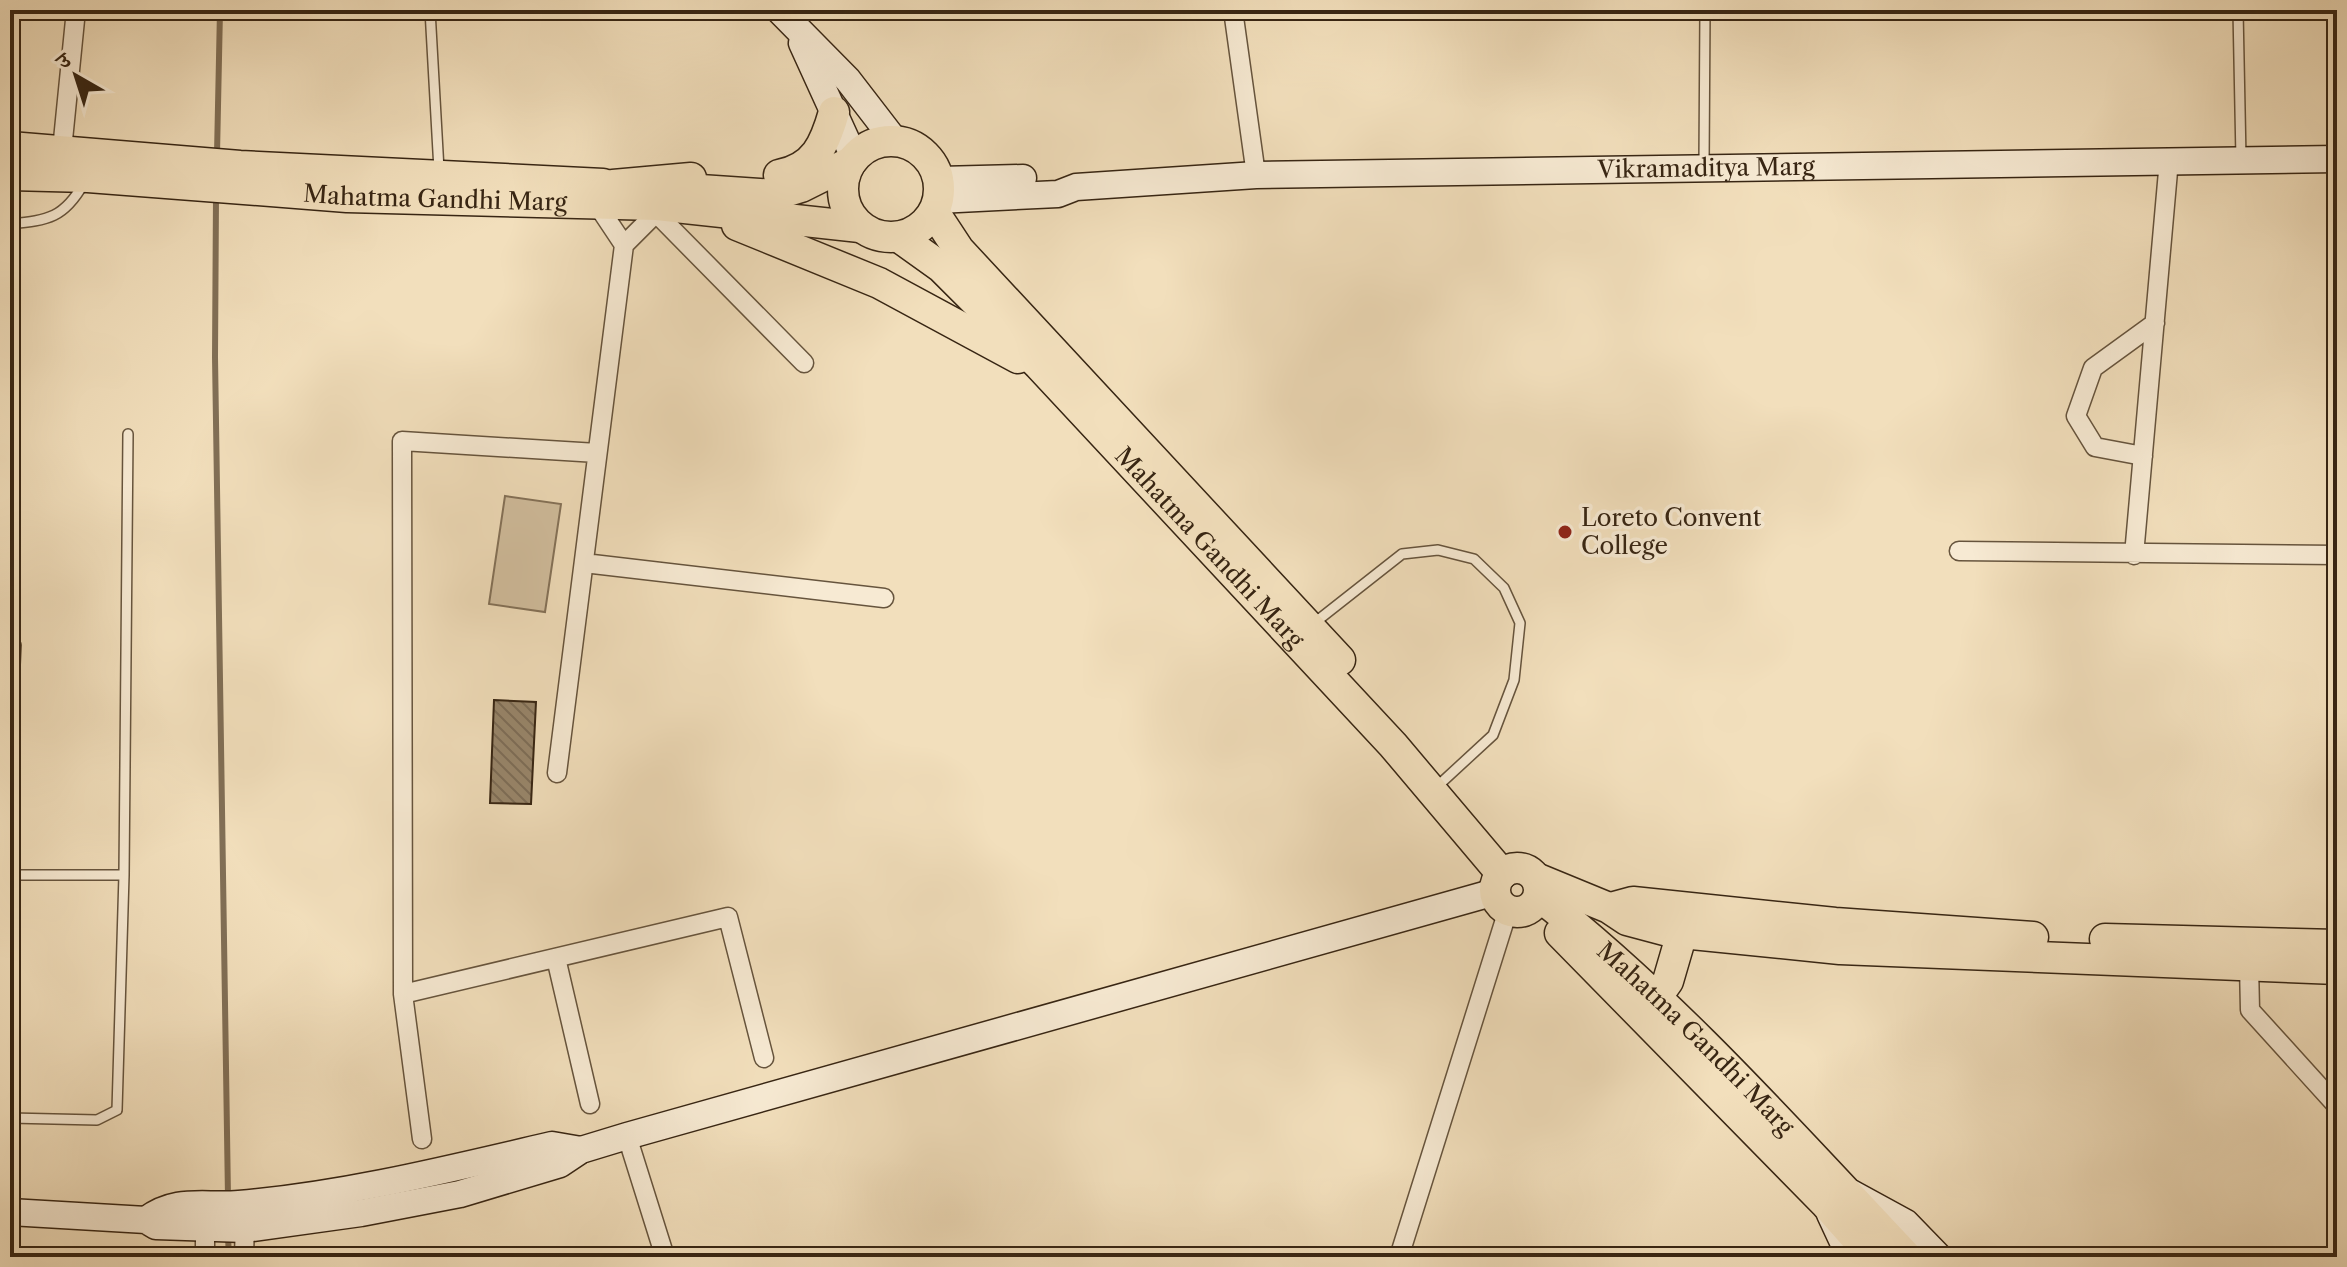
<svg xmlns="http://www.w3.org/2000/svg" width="2347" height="1267" viewBox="0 0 2347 1267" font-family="'Libre Caslon Text','Noto Serif Devanagari',serif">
  <defs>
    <pattern id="building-back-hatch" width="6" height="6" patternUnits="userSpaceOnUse" patternTransform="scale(2)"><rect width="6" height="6" fill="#98866b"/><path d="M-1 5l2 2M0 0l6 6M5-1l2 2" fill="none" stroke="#7d6d57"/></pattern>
  </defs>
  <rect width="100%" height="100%" fill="#f2dfbc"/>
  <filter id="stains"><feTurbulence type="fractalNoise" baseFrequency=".0025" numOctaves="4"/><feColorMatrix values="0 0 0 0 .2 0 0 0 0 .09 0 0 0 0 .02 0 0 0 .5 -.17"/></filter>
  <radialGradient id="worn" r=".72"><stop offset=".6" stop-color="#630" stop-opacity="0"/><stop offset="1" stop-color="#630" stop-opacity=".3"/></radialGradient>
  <path fill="#d2bf9f" stroke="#847259" stroke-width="2" d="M 505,496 L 561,504 L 545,612 L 489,604 Z"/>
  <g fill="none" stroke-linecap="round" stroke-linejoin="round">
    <path stroke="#816f56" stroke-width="6" d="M 217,154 L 220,10
      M 216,197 L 215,357 L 228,1197
      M 228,1237 L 229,1257"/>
  </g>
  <path fill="url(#building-back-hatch)" stroke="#372513" stroke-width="2" d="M 494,700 L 536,702 L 531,804 L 490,803 Z"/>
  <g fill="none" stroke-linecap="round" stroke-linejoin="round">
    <defs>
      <path id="lane" d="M 430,10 L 439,170
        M 2238,10 L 2241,159
        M 1704,164 L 1705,10
        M 10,224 C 49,220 64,218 84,183
        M 1313,624 L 1402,554 L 1438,550 L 1474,559 L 1504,588 L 1520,623 L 1514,680 L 1493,735 L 1442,782
        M 10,763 L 16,645
        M 10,875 L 124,875
        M 10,1118 L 97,1120 L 117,1110 L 124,875 L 128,434"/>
      <path id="street" d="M 1233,10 L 1256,175
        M 62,150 L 76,10
        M 602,203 L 602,212 L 624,245 L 656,213 L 657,205
        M 656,213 L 804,363
        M 2143,456 L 2095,447 L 2076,416 L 2093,368 L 2155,323
        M 1959,551 L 2337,555
        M 2134,555 L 2169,160
        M 584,563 L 884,598
        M 557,773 L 624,245
        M 556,958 L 590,1104
        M 2249,965 L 2250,1010 L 2337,1106
        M 403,994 L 728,917 L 764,1058
        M 627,1136 L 665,1257
        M 422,1139 L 403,994 L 402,441 L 597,453
        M 205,1216 L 205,1257
        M 244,1257 L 245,1220
        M 1399,1257 L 1508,910"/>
      <g id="secondary">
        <path d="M 779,10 L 848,80 L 895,141"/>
        <path d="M 802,43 L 854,157"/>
        <path d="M 940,180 L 1023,178"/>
        <path id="s1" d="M 938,200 L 1058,194 L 1076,187 L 1256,175 L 2337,159"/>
        <path d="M 1851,1193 L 1906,1223 L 1939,1257"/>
        <path d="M 10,1212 L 146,1220 L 156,1226 L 245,1229 L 361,1213 L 460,1194 L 560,1164 L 581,1150 L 627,1136 L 1495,892"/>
        <path d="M 1830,1214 L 1850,1257"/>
        <path d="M 146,1220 C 177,1197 203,1207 239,1204 C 345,1195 449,1169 552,1145 L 581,1150"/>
      </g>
      <g id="primary">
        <circle cx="891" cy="189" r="48"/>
        <path d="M 10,147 L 240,166 L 603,184"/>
        <path id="s2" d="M 10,175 L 88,177 L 347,197 L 657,205 L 860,227"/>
        <path d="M 779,175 C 815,168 825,144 834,112"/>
        <path d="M 613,185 L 691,178"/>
        <path d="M 671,188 L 775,195 L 801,187 L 851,162"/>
        <path d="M 934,212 L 959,250 L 1340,660"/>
        <path d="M 737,225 L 879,283 L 1018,358"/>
        <path id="s3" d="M 899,237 L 941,267 L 1039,365 L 1393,745 L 1502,874"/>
        <circle cx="1517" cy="890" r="22"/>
        <path d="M 1536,878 L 1609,908 L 1627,920 L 1672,932 L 1840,949 L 2337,969"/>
        <path id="s4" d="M 1539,896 C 1674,1002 1790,1133 1907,1257"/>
        <path d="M 1611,908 L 1633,902 L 1835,923 L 2033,937"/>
        <path d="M 1560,933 L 1826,1204 L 1873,1257"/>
        <path d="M 2105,939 L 2337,945"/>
        <path d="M 1656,998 L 1668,981 L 1682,933"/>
      </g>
    </defs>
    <use href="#lane" stroke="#66543d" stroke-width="12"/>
    <use href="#street" stroke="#66543d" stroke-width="21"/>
    <use href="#secondary" stroke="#372513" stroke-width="29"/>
    <use href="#primary" stroke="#372513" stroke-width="33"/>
    <use href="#lane" stroke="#f7ead3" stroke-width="9"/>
    <use href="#street" stroke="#f7ead3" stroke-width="18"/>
    <use href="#secondary" stroke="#f7ead3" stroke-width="26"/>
    <use href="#primary" stroke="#f2dfbc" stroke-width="30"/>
  </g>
  <circle fill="#8f2418" stroke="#f7ead3" stroke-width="3" cx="1565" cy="532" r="8"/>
  <g text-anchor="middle" stroke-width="7" stroke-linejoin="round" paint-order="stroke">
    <g font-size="24" fill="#372513" stroke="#f7ead3">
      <text dy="8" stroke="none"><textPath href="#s1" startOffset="770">Vikramaditya Marg</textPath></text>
      <text dy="8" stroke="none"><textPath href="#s2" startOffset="426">Mahatma Gandhi Marg</textPath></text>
      <text dy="8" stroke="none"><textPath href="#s3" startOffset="440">Mahatma Gandhi Marg</textPath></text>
      <text dy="8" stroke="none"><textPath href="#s4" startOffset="212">Mahatma Gandhi Marg</textPath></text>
    </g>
    <g font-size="24" fill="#372513" stroke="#f7ead3" text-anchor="start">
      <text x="1581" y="526">Loreto Convent<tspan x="1581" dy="28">College</tspan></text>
    </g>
  </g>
  <rect width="2347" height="1267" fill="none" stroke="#f2dfbc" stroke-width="40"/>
  <rect x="12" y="12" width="2323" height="1243" fill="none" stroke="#372513" stroke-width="4"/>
  <rect x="20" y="20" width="2307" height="1227" fill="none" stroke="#372513" stroke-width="2"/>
  <g transform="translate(76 76) rotate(321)" stroke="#f7ead3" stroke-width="6" paint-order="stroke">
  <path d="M0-6L14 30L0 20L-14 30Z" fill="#372513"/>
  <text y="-12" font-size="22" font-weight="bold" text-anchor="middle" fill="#372513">उ</text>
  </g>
  <rect width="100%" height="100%" filter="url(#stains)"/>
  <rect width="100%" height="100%" fill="url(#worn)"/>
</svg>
